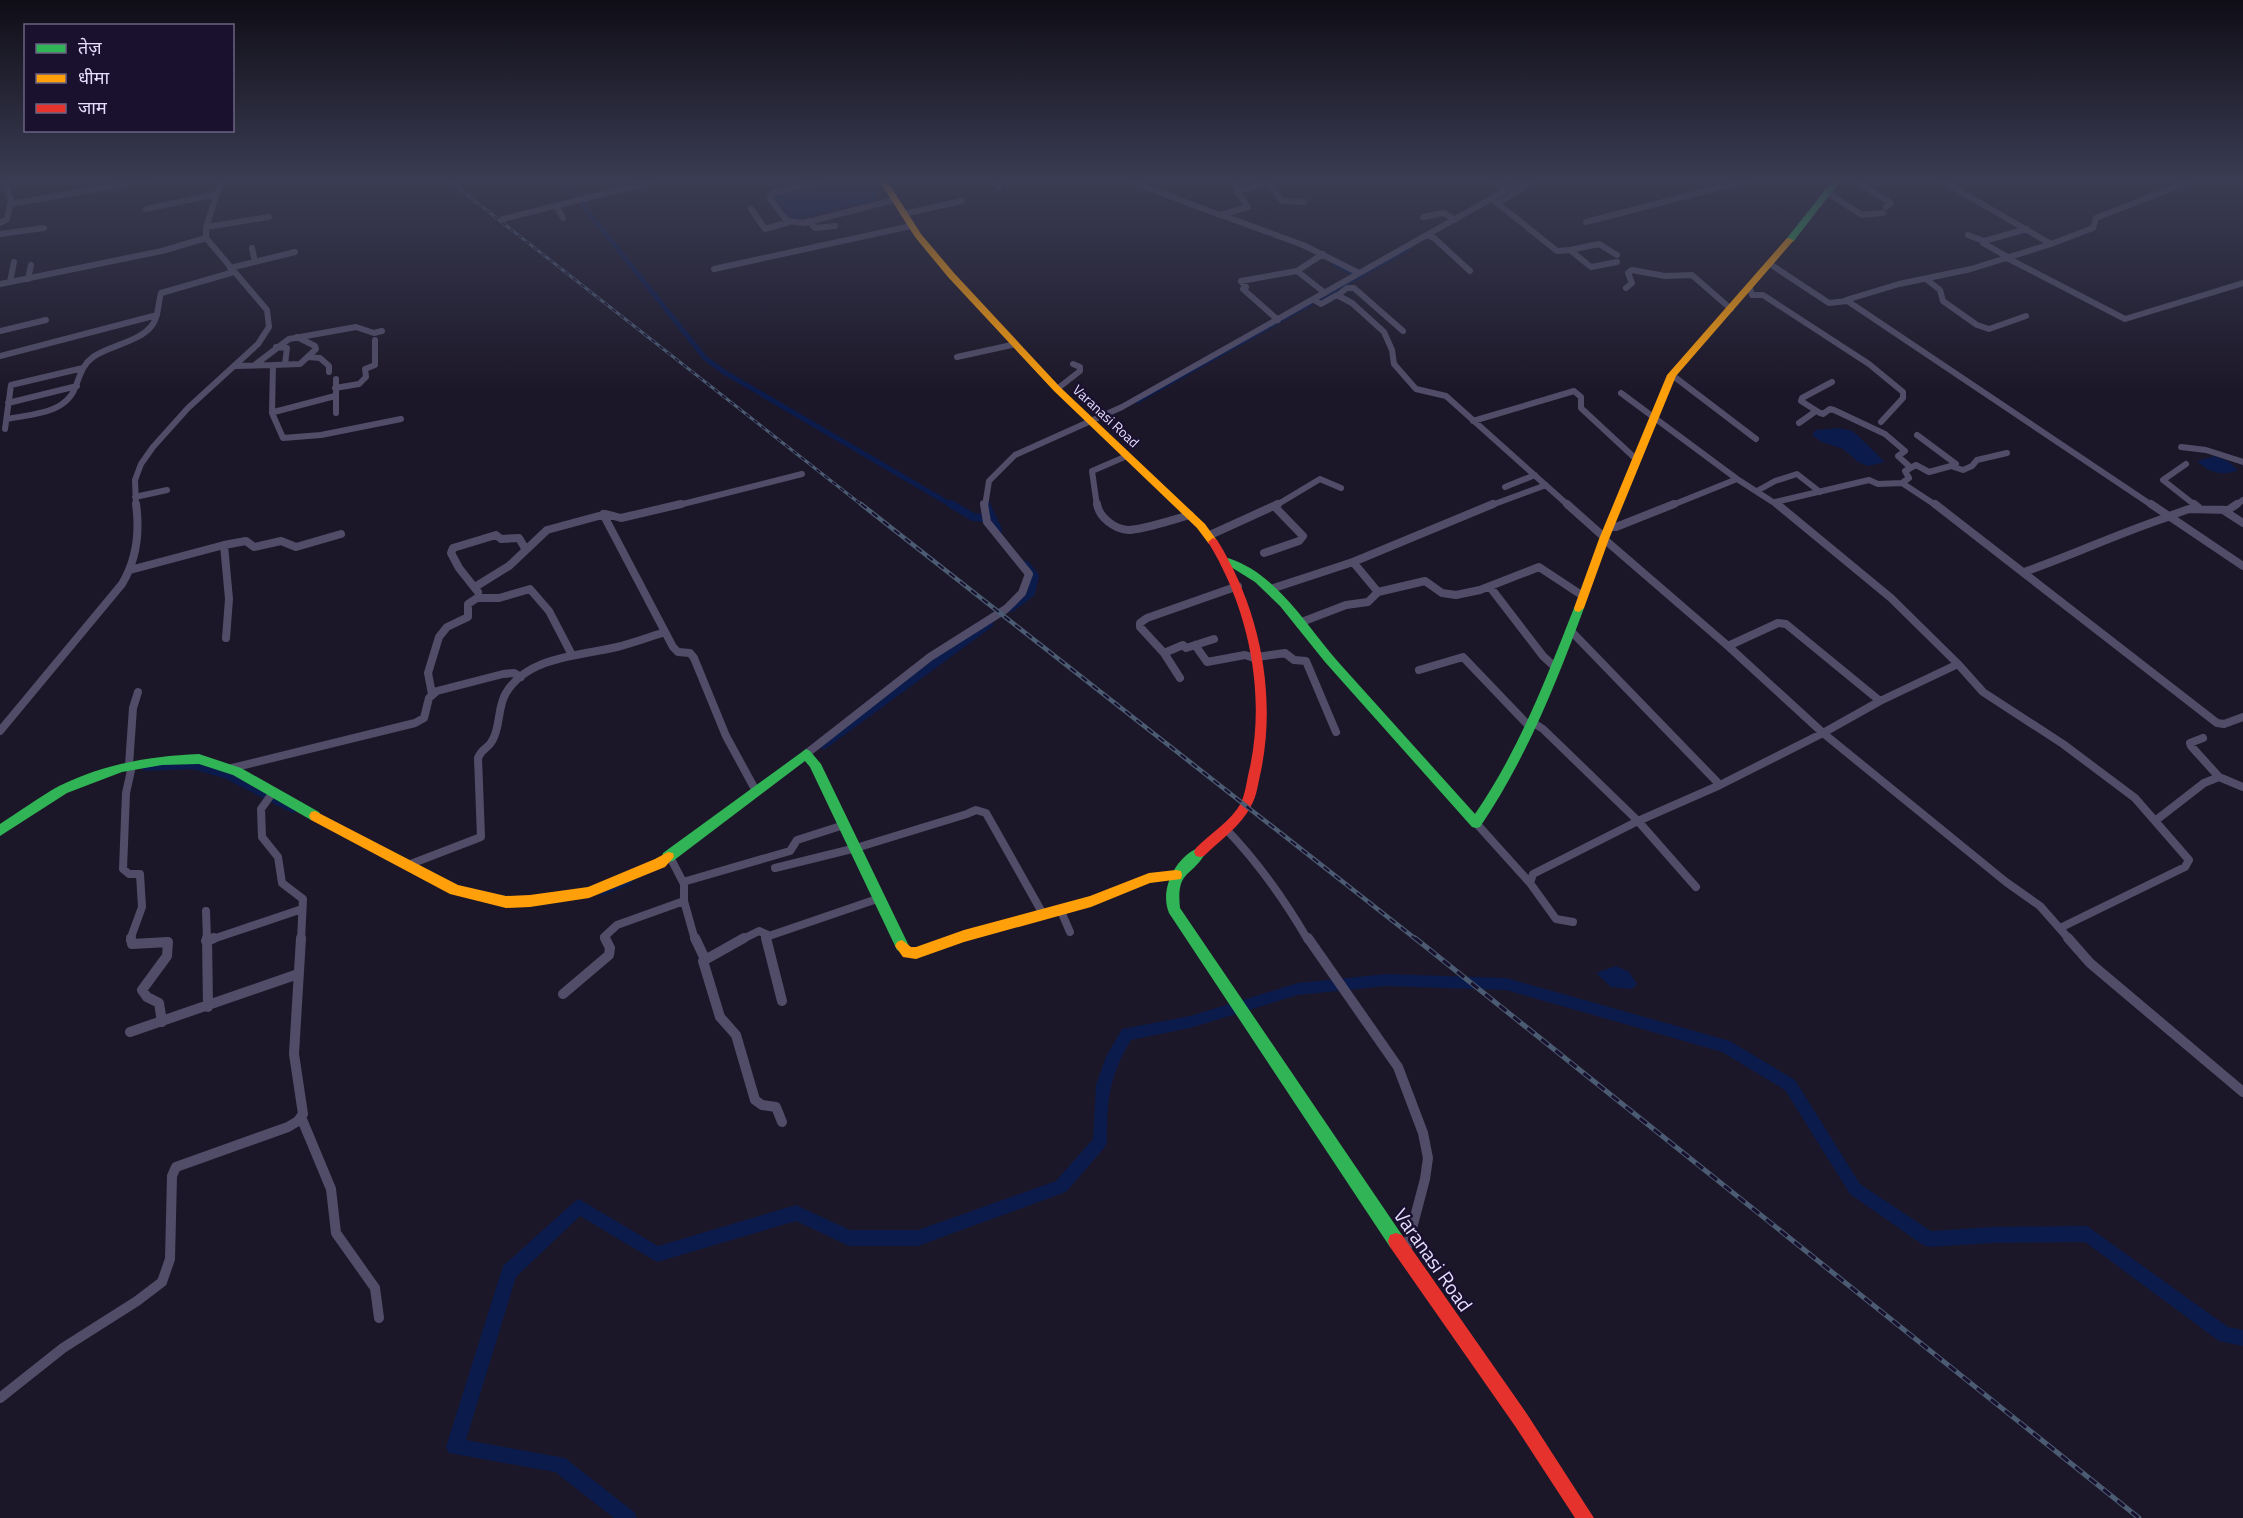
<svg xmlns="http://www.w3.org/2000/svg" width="2243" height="1518" viewBox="0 0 2243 1518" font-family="'Titillium Web','Noto Sans Devanagari',sans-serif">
  <rect width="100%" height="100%" fill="#1c1728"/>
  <path fill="#0b1b4b" d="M 837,179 L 865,179 L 875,189 L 878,199 C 865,205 855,205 841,208 C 821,213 813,218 790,219 L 776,204 L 775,195 Z
    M 1839,428 L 1853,431 L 1885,462 L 1868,466 L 1858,462 L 1843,449 L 1822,442 L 1812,435 L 1816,430 Z
    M 2215,456 L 2229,462 L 2238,470 C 2223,477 2208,472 2197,461 Z
    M 1616,966 L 1629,972 L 1637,984 L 1632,989 L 1611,987 L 1596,973 Z"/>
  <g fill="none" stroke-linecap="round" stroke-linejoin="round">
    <path stroke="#0b1b4b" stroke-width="5" d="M 562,179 L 705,358 L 724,372 L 953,506
      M 1334,263 L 1359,277
      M 1137,401 L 1409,248
      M 986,503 L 987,506"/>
    <path stroke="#0b1b4b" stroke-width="8" d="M 951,504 L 973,517 L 992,519
      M 986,504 L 998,530
      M 1011,608 L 1031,593 L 1035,576 L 1026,565
      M 824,745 L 989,624
      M 146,767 L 193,765 L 227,775 L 293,809
      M 603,891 L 628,881"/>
    <path fill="#0b1b4b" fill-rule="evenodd" d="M 1386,974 L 1506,978 L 1730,1041 L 1795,1080 L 1860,1184 L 1931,1231 L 1991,1227 L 2087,1226 L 2228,1327 L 2243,1330 L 2243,1346 L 2219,1341 L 2085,1242 L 1991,1243 L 1929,1247 L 1923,1245 L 1850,1194 L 1785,1090 L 1722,1052 L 1506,990 L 1386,986 L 1298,995 L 1190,1028 L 1131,1040 C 1109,1077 1107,1099 1107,1142 L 1105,1147 L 1066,1192 L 918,1246 L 849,1246 L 796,1221 L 657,1262 L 580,1216 L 516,1277 L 466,1440 L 565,1458 L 634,1512 L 637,1518 L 614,1518 L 555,1472 L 449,1453 L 446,1447 L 503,1266 L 574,1202 L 579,1199 L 584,1202 L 658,1246 L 796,1205 L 850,1230 L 918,1230 L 1056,1181 L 1093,1139 L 1096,1085 L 1106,1057 L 1122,1029 L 1190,1016 L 1298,983 Z"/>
    <path stroke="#514d68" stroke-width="6" d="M 829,179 L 772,193 L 770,199 L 787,221 L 804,223 L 894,200
      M 991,179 L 999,187
      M 1124,179 L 1220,215 L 1248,207 L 1237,192 L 1277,179
      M 1230,179 L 1241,190
      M 1491,179 L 1507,190
      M 1853,179 L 1891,203 L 1886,207
      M 1939,179 L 2051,244 L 1971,269 L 1899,284 L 1846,300 L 2153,506
      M 1268,181 L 1282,201 L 1304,202
      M 1826,192 L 1862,215 L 1883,213
      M 1492,199 L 1557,251 L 1570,250 L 1591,267 L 1617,262
      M 1499,203 L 1536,179
      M 11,204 L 154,179
      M 556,206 L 563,218
      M 146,209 L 217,194
      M 751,209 L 765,229 L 789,222
      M 903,214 L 962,201
      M 1221,215 L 1303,245 L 1359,273
      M 1423,217 L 1444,213 L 1455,220
      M 503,219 L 663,179
      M 809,221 L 815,228 L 835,226
      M 1586,222 L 1752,179
      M 0,223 L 7,219 L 11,201 L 3,179
      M 206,227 L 269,217
      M 0,234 L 44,228
      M 1427,235 L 1434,238 L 1470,271
      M 1968,235 L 1984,241 L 2027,229
      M 1983,243 L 2008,257
      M 2051,244 L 2093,228 L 2096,218 L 2196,179
      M 252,248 L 255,262
      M 1570,250 L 1599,244 L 1617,255
      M 1323,254 L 1297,271 L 1325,293
      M 2007,258 L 2125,319 L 2243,283
      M 1770,264 L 1829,303 L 1847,301
      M 230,268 L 295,252
      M 714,269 L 911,226
      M 28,279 L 31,265
      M 1926,279 L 1940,290 L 1943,301 L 1977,325 L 1989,329 L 2026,316
      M 10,282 L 14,262
      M 0,284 L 162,251 L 206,238
      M 1626,288 L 1632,283 L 1628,273 L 1632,270 L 1665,276 L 1692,275 L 1731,309
      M 1750,288 L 1752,295 L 1763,295 L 1869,364 L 1903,392 L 1903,398 L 1881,422
      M 1338,295 L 1347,288 L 1354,288 L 1403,331
      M 1314,300 L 1321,304 L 1337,295 L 1352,303 L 1384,332 L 1392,350 L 1394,364 L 1416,389 L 1446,396 L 1569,506
      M 1278,320 L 1243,289 L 1246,287 L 1241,281 L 1297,271
      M 0,331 L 46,320
      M 276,347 L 287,348 L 285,364
      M 0,356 L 157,315
      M 308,357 L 320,358 L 329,366 L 329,372
      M 957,357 L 1016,344
      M 256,364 L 289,339 L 356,327 L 374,333 L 382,331
      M 273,365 L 300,364 L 316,349 L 315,346 L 297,337
      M 235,366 L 273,365 L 272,413 L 283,438 L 321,435 L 401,419
      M 1672,375 L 1756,439
      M 336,379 L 336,413
      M 335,388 L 359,384 L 366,377 L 365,369 L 375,365 L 375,340
      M 1057,389 L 1080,371 L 1080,367 L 1073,364
      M 1621,393 L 1737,479 L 1779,506
      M 8,403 L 77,386
      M 274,412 L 335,396
      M 1820,413 L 1801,401 L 1802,398 L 1832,382
      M 7,419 C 31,414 65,414 75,388 C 80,376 82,365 93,357 C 110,345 141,342 153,324 C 159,315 158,303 161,293 L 234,272
      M 1473,421 L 1574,391 L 1581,397 L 1581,408 L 1637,460
      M 1799,423 L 1816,411 L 1823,414 L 1830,409 L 1834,410 L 1885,434 L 1905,451 L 1898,456 L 1910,467
      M 5,429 L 11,385 L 83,368
      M 1917,435 L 1956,464 L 1951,466
      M 2181,447 L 2206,450 L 2243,462
      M 2186,464 L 2163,480 L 2196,506
      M 1902,483 L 1909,478 L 1905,471 L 1916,465 L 1929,472 L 1951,466 L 1963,470 L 1972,466 L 1977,460 L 2007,453
      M 1505,487 L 1535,475
      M 1757,491 L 1775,481 L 1797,474 L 1820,492
      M 135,497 L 167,490
      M 1775,502 L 1869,480 L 1878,484 L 1902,483 L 1937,506
      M 136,506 L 135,480 L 141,464 L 153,447 L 188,408 L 258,344 L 269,327 L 267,310 L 206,238 L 206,227 L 222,179
      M 675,506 L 802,474
      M 985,506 L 989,481 L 1015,455 L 1122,407 L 1526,179
      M 1097,506 L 1092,471 L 1127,456
      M 1275,506 L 1320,479 L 1341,488
      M 1489,506 L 1546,485
      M 1670,506 L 1737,479
      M 2235,506 L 2243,500"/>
    <path stroke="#514d68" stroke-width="8" d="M 1097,504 C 1099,517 1114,529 1128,530 C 1142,530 1175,519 1190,515
      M 1567,504 L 1604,537
      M 1777,504 L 1891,598 L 1958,664
      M 1935,504 L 2217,723 L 2224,724 L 2243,717
      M 2151,504 L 2243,566
      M 2194,504 L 2199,508
      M 2223,510 L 2243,523
      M 603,514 L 673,647 L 678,652 L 690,653 L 694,658 L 726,736 L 756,791
      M 2169,516 L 2189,509 L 2228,510 L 2237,504
      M 1609,527 L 1616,527 L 1674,504
      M 1210,535 L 1278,504
      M 1604,539 L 1728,646 L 1823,733 L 2006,882 L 2040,906 L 2070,940
      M 224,545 L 246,541 L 254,547 L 281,541 L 296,547 L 341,534
      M 1264,553 L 1299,541 L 1303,536 L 1274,506
      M 1353,562 L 1378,592 L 1425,581 L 1442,593 L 1456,595 L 1480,590 L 1539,567 L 1583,596
      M 130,570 L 224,545 L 229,599 L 226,638
      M 2024,572 C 2073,555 2119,533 2168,517
      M 475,587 L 509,566 L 547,530 L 606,514 L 621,518 L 681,504
      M 1490,587 L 1543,656 L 1556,668
      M 1271,589 L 1353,562 L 1493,504
      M 478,592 L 459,568 L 451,553 L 453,548 L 496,535 L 501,539 L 519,538 L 526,550
      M 1299,623 L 1346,605 L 1368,602 L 1378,592
      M 1570,630 L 1720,785
      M 1195,645 L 1207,662 L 1245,655 L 1257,659
      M 1728,646 L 1778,623 L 1786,624 L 1880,701
      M 1164,653 L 1183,645 L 1186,648 L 1214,639
      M 1257,657 L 1285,653 L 1294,660 L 1306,661 L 1336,732
      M 1419,670 L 1463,657 L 1529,726
      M 1180,678 L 1164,653 L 1140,627 L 1140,623 L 1147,618 L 1238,586
      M 432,694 L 428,673 L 439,637 L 447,627 L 468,617 L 468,604 L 477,598 L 499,598 L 530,589 L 549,611 L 572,655
      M 1532,722 L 1543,729 L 1638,821 L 1696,887
      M 0,731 L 122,584 C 137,559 140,533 136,504
      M 2203,738 L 2190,743 L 2191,746 L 2219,777
      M 806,754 L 930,657 L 1006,609 L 1022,593 L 1029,574 L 987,522 L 984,504
      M 129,765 L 133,708 L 138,692
      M 232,768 L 415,723 L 424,718 L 429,698 L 437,691 L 503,674 L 514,673 L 521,677
      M 271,795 L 261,809 L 262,837 L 278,857 L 282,883 L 303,899 L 301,940
      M 969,813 L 976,810 L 986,813 L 1043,914
      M 2155,821 L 2204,783 L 2219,777 L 2243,787
      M 1476,823 L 1530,883 L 1533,874 L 1638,821 L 1720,785 L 1823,733 L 1880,701 L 1958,664 L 1983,692 L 2063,744 L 2135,798 L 2189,860 L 2185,867 L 2060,928
      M 1225,828 C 1258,862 1284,899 1308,940
      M 408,865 L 481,837 L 478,758 C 482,748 488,749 492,741 C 501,727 497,707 506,693 C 528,656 580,656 617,647 C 633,643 649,637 665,632
      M 775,868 L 856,848 L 967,814
      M 683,882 L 790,851 L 797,840 L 844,825
      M 1530,883 L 1556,919 L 1573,922
      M 684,901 L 695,940
      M 1060,909 L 1070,932
      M 206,911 L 207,940
      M 130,940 L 142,907 L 140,874 L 129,874 L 123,869 L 126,793 L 132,766
      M 210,940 L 302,909
      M 606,940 L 604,937 L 617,925 L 684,901 L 684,884 L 670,857
      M 741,940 L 759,931 L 768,935
      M 767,940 L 766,937 L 880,898"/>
    <path stroke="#514d68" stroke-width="10" d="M 131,938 L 132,944 L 168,942 L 167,956 L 142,990 L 147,997 L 159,1003 L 162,1022
      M 207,938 L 208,1007
      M 695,938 L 705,959
      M 744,938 L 703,961 L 720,1017 L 736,1035 L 755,1100 L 762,1105 L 776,1107 L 782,1122
      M 766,938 L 782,1001
      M 1308,938 L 1398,1067 L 1423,1133 L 1428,1158 L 1425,1179 L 1406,1251
      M 2068,938 L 2090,963 L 2243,1092
      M 206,941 L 214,938
      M 563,994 L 609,955 L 610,948 L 605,938
      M 130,1032 L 298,974
      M 301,1117 L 331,1189 L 336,1233 L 375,1288 L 379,1318
      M 0,1398 L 63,1348 L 137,1301 L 162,1282 L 170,1259 L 172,1176 L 176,1167 L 288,1127 L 298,1121 L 303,1114 L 294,1054 L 301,938"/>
    <path fill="#30b455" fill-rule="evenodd" d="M 1834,179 L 1842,179 L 1793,242 L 1787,242 L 1787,238 Z
      M 1228,558 C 1278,574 1307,627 1340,664 C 1385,714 1430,764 1475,814 C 1519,750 1546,679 1574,608 L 1579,604 L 1583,605 L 1584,608 C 1556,684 1526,759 1480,827 L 1476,828 L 1472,827 L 1325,662 L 1280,606 L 1255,582 L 1223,562 Z
      M 806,749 L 810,751 L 821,764 L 909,946 L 907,950 L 902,952 L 897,950 L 810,767 L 805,761 L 673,861 L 668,862 L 663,861 L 662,857 L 663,853 Z
      M 199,754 L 241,768 L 319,812 L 321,816 L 319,820 L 311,820 L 233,775 L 199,764 L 162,765 L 122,772 L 67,793 L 0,836 L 0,824 C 19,812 39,797 59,786 C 104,764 150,756 199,754 Z
      M 1200,847 L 1204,848 L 1206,852 C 1192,878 1176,869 1180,908 L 1402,1235 L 1404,1241 L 1402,1247 L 1396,1249 L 1390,1247 L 1169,913 C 1159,889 1176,856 1200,847 Z"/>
    <path fill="#ff9f0a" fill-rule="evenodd" d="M 878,179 L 886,179 L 921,234 L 954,273 L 1060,387 L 1205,524 L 1218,542 L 1217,544 L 1209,544 L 1197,528 L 1054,391 L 948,277 L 915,237 Z
      M 1787,238 L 1794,240 L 1676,376 L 1609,539 L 1584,608 L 1579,612 L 1575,611 L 1574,608 L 1599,539 L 1667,375 Z
      M 315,811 L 458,885 L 506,896 L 530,895 L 588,887 L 655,859 L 668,852 L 673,853 L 674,857 L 665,867 L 589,898 L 530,907 L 506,908 L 450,894 L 311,820 L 309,816 L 311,812 Z
      M 1176,870 L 1181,871 L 1182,875 L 1181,879 L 1150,883 L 1091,907 L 964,942 L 916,959 L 903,957 L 895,946 L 897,942 L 902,940 L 911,947 L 916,947 L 964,930 L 1090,896 L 1149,873 Z"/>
    <path fill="#e5322d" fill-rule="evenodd" d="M 1213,538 L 1217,540 C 1259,607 1277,692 1261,771 C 1258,783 1257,796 1251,806 C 1241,826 1220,840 1204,856 L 1200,857 L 1196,856 L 1194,852 L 1196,848 C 1210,834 1231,821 1241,803 C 1246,792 1247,778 1250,767 C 1266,691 1248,607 1208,542 Z
      M 1396,1233 L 1402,1235 L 1527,1414 L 1594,1518 L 1575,1518 L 1515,1426 L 1390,1247 L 1388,1241 L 1390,1235 Z"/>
    <defs>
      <path id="rail-far2" d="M 447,179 L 863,506"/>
      <path id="rail-far1" d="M 861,504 L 1417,940"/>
      <path id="rail" d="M 1415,938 L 2139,1518"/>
    </defs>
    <use href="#rail-far2" stroke="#4a5b72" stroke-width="3"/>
    <use href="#rail-far1" stroke="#4a5b72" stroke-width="4.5"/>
    <use href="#rail" stroke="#4a5b72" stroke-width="5"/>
    <use href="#rail-far2" stroke="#19112e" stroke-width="1.5" stroke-dasharray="5" stroke-linecap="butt"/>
    <use href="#rail-far1" stroke="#19112e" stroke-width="2" stroke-dasharray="7" stroke-linecap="butt"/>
    <use href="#rail" stroke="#19112e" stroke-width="3" stroke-dasharray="9" stroke-linecap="butt"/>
  </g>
  <linearGradient id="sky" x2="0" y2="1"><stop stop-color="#0f0d16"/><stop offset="0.46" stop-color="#3a3c53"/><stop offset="1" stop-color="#3a3c53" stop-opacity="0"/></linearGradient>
  <rect width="2243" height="392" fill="url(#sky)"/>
  <g text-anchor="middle" stroke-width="5" stroke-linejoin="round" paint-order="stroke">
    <g font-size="14" fill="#e5deff" stroke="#19112e">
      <text transform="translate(1106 416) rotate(43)" y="5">Varanasi Road</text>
    </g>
    <g font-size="20" fill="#e5deff" stroke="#19112e">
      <text transform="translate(1433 1260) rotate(55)" y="7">Varanasi Road</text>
    </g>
  </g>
  <rect x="24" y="24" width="210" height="108" fill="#19112e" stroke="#6b6382" stroke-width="1.5"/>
  <rect x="36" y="44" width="30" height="9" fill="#30b455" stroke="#6b6382" stroke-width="1.5"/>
  <text x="78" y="54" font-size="18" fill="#e5deff">तेज़</text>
  <rect x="36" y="74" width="30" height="9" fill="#ff9f0a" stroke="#6b6382" stroke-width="1.5"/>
  <text x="78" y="84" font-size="18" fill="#e5deff">धीमा</text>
  <rect x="36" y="104" width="30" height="9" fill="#e5322d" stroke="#6b6382" stroke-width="1.5"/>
  <text x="78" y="114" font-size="18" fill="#e5deff">जाम</text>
</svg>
